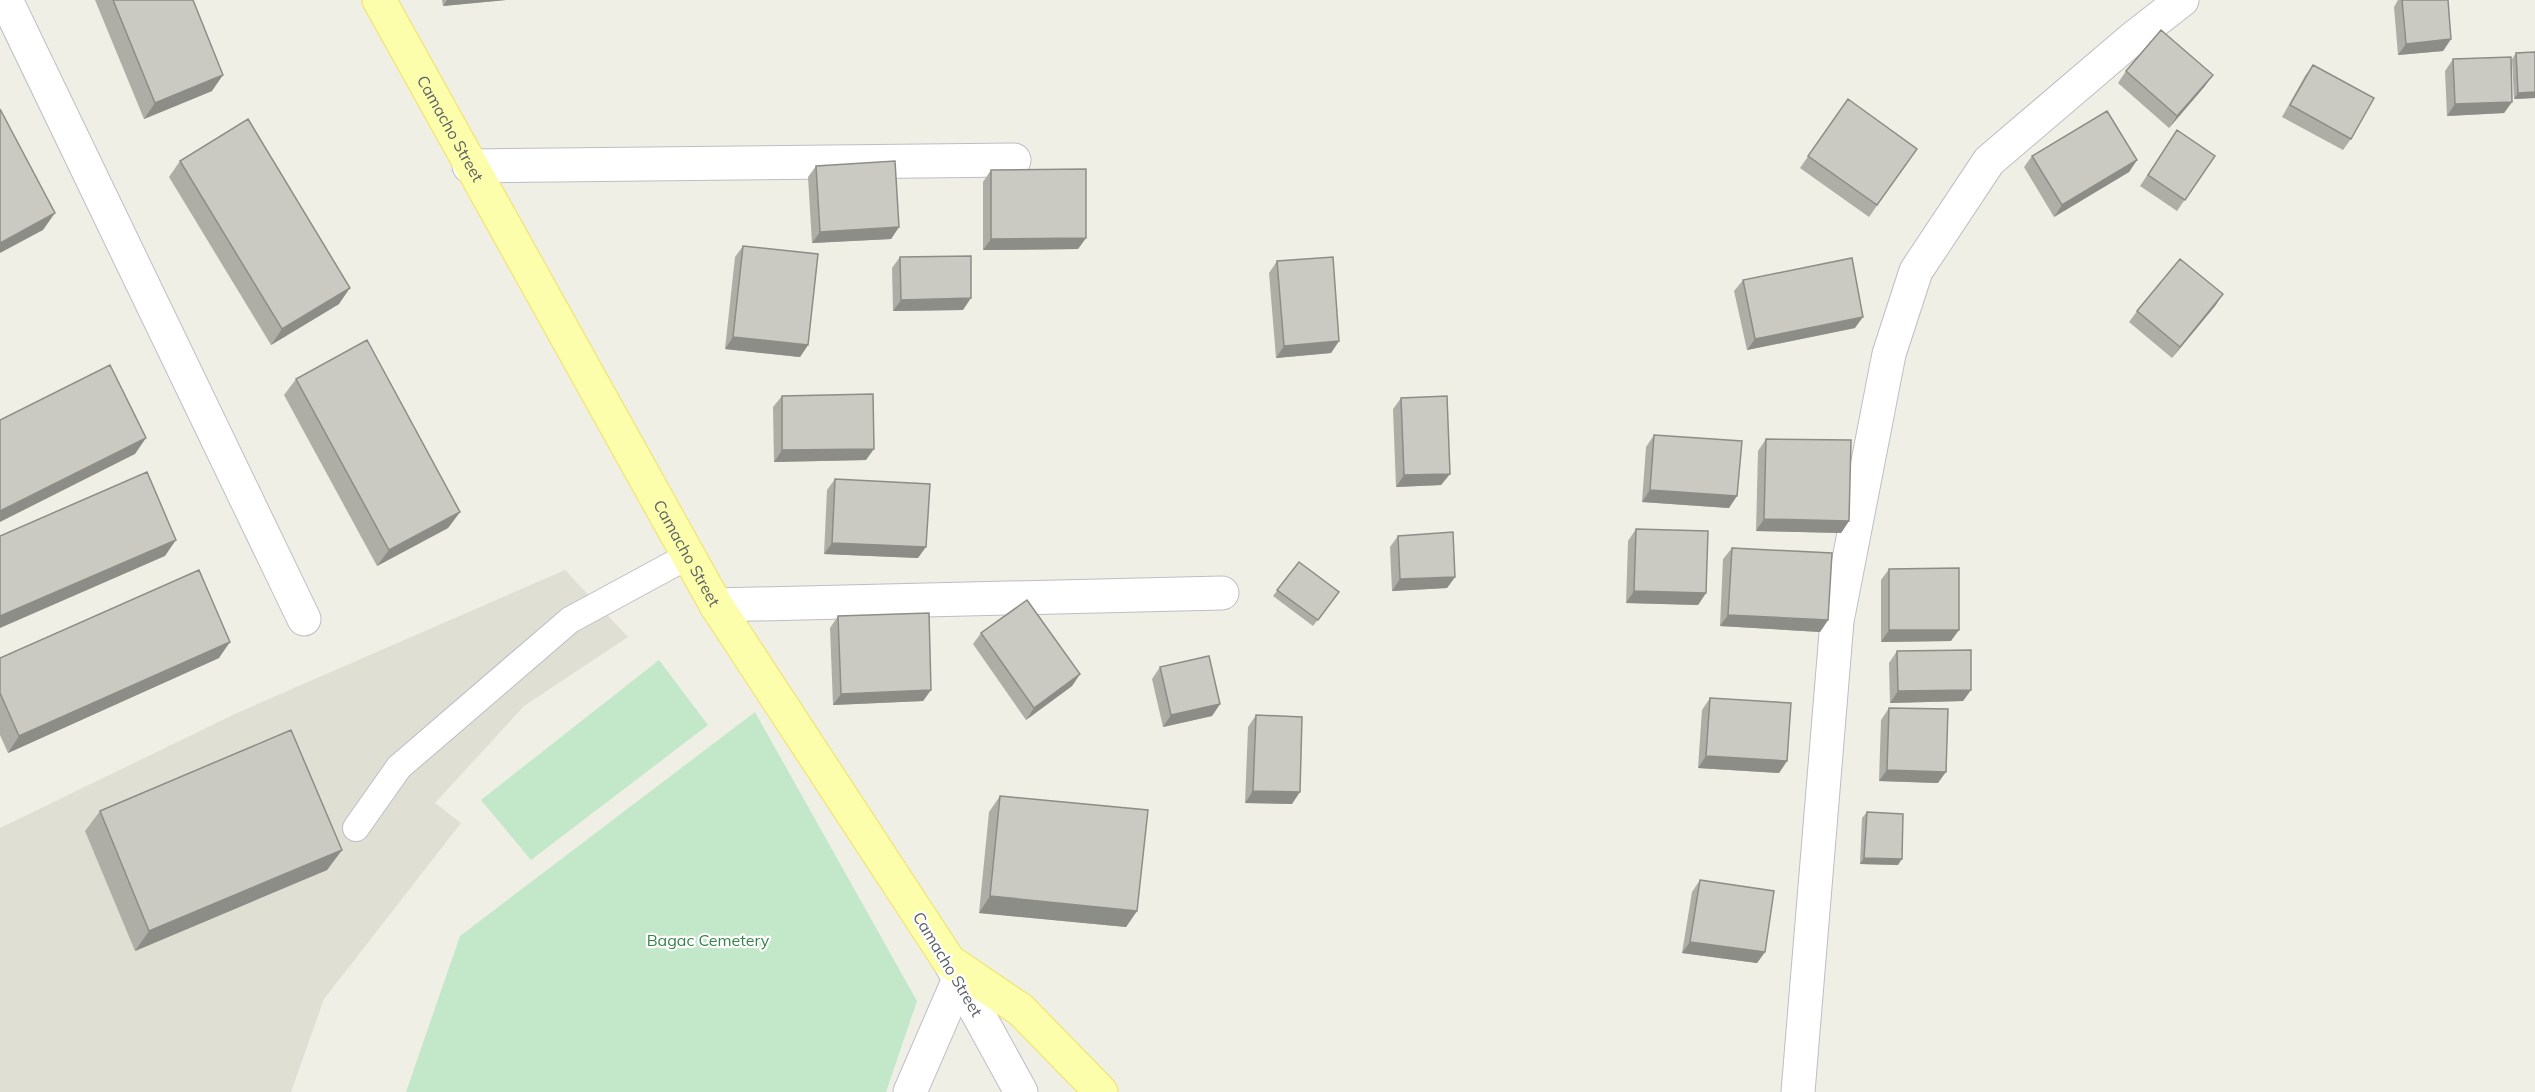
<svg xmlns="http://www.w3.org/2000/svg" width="2535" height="1092" viewBox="0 0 2535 1092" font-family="Mulish,sans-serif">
  <rect width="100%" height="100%" fill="#f0efe6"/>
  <path fill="#dfdfd4" d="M 565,570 L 628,637 L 524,706 L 435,803 L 461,823 L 324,999 L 291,1092 L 0,1092 L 0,828 L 237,713 Z"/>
  <path fill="#c3e7c9" d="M 659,660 L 708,725 L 531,860 L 481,800 Z
    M 755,712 L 917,1001 L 886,1092 L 406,1092 L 460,936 Z"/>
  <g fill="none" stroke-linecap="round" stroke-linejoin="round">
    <defs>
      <path id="service" d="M 356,828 L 399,767 L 570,620 L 688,556"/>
      <path id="minor" d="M 6,0 L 304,619
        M 469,166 L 1014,160
        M 716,605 L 1222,593
        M 910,1092 L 959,979
        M 1798,1092 L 1837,621 L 1889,354 L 1916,271 L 1989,161 L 2132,39 L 2182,0"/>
      <path id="tertiary" d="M 949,961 L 1021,1092"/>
      <g id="primary">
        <path id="s1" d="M 379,0 L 716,605 L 949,961 L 1021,1010 L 1101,1092"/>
      </g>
    </defs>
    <use href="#service" stroke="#bdbec4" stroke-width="28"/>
    <use href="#minor" stroke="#bdbec4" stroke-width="35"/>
    <use href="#tertiary" stroke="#bdbec4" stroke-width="35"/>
    <use href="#primary" stroke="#f0e25e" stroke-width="35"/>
    <use href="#service" stroke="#fff" stroke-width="26"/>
    <use href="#minor" stroke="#fff" stroke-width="33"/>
    <use href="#tertiary" stroke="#fff" stroke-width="33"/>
    <use href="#primary" stroke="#fcfeac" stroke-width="33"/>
  </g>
  <path fill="#aeaea7" d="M 95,0 L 193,0 L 212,91 L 144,119 Z
    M 442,0 L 506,0 L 443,6 Z
    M 2398,0 L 2448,0 L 2451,39 L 2443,51 L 2398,55 L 2394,7 Z
    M 2516,53 L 2535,98 L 2514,99 L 2512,59 Z
    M 2453,59 L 2512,102 L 2504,113 L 2447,116 L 2445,71 Z
    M 2313,65 L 2351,139 L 2343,150 L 2282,117 L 2305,76 Z
    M 2126,71 L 2205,86 L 2169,128 L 2118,83 Z
    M 1848,99 L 1917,149 L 1869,217 L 1800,168 Z
    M 2177,130 L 2215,156 L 2177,211 L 2140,186 Z
    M 2032,156 L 2137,160 L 2129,172 L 2054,217 L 2024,167 Z
    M 180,161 L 339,304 L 271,345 L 169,177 Z
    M 816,166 L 899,227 L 891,239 L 812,243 L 808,177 Z
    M 991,170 L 1086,238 L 1078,249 L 983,250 L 983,182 Z
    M 743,246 L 808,345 L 800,357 L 725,349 L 735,257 Z
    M 900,257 L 963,310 L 893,311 L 892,268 Z
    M 1277,261 L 1339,341 L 1331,353 L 1276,358 L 1269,273 Z
    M 1743,280 L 1855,328 L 1747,350 L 1734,291 Z
    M 2223,294 L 2215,306 L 2172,358 L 2129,322 L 2137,311 Z
    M 296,379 L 460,512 L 448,528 L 377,566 L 284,395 Z
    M 782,396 L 866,460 L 774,462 L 773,407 Z
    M 1401,398 L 1450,474 L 1441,485 L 1396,487 L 1393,409 Z
    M 1654,435 L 1729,508 L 1642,502 L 1646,447 Z
    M 1766,439 L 1849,521 L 1841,533 L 1756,531 L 1758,451 Z
    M 835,479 L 918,558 L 824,554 L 827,490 Z
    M 1636,529 L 1706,593 L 1698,605 L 1626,603 L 1628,541 Z
    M 1398,536 L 1455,577 L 1447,588 L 1392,591 L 1390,547 Z
    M 1732,548 L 1828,620 L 1820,632 L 1720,626 L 1723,559 Z
    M 1299,562 L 1339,592 L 1313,626 L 1273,596 Z
    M 1889,569 L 1951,641 L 1881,642 L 1881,580 Z
    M 838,616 L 931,690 L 923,701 L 833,705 L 830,628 Z
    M 981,633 L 1080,674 L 1072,686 L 1026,720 L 973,644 Z
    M 1897,651 L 1971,690 L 1963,701 L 1890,703 L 1889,663 Z
    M 0,658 L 219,658 L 8,753 L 0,735 Z
    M 1160,667 L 1220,704 L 1212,716 L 1163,727 L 1152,679 Z
    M 1710,698 L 1787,761 L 1779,773 L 1698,768 L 1702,710 Z
    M 1889,708 L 1938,783 L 1879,781 L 1881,720 Z
    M 1256,715 L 1292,804 L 1245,803 L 1248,727 Z
    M 1000,796 L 1137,911 L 1126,927 L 979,913 L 989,812 Z
    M 100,811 L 342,850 L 327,870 L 135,951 L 85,831 Z
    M 1867,812 L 1898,865 L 1860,864 L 1862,818 Z
    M 1700,880 L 1765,952 L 1757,963 L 1682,953 L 1692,892 Z"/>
  <path fill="#8d8d88" d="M 447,0 L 506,0 L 443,6 Z
    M 2451,39 L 2443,51 L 2398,55 L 2406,44 Z
    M 223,75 L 212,91 L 144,119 L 155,103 Z
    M 2213,75 L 2205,86 L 2169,128 L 2177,116 Z
    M 2535,92 L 2535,98 L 2514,99 L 2518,93 Z
    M 2512,102 L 2504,113 L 2447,116 L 2455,104 Z
    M 2137,160 L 2129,172 L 2054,217 L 2062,205 Z
    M 55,213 L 43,230 L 0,253 L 0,243 Z
    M 899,227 L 891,239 L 812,243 L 820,232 Z
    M 1086,238 L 1078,249 L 983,250 L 991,239 Z
    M 350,288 L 339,304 L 271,345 L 282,329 Z
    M 2223,294 L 2215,306 L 2172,358 L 2180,347 Z
    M 971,298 L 963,310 L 893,311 L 901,300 Z
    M 1863,317 L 1855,328 L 1747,350 L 1755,339 Z
    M 733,337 L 808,345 L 800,357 L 725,349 Z
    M 1339,341 L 1331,353 L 1276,358 L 1284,346 Z
    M 146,438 L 135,454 L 0,522 L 0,511 Z
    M 874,449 L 866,460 L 774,462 L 782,450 Z
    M 1450,474 L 1441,485 L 1396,487 L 1404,475 Z
    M 1650,490 L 1737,496 L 1729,508 L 1642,502 Z
    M 460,512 L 448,528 L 377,566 L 389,550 Z
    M 1764,519 L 1849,521 L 1841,533 L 1756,531 Z
    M 176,540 L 165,556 L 0,628 L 0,616 Z
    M 832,543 L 926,547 L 918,558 L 824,554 Z
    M 1455,577 L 1447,588 L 1392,591 L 1400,579 Z
    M 1634,591 L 1706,593 L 1698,605 L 1626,603 Z
    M 1728,615 L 1828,620 L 1820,632 L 1720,626 Z
    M 1889,630 L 1959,630 L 1951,641 L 1881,642 Z
    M 230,642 L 219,658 L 8,753 L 19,736 Z
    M 1080,674 L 1072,686 L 1026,720 L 1034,708 Z
    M 931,690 L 923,701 L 833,705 L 841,694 Z
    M 1971,690 L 1963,701 L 1890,703 L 1898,691 Z
    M 1220,704 L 1212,716 L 1163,727 L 1171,715 Z
    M 1706,756 L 1787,761 L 1779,773 L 1698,768 Z
    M 1887,770 L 1946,772 L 1938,783 L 1879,781 Z
    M 1253,791 L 1300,792 L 1292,804 L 1245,803 Z
    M 342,850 L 327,870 L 135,951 L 149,931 Z
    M 1864,858 L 1902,859 L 1898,865 L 1860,864 Z
    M 990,896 L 1137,911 L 1126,927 L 979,913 Z
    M 1690,942 L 1765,952 L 1757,963 L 1682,953 Z"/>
  <path fill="#cacac2" stroke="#8d8d88" stroke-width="1.5" d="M 113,0 L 193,0 L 223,75 L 155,103 Z
    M 2402,0 L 2448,0 L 2451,39 L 2406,44 Z
    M 2161,30 L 2213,75 L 2177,116 L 2126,71 Z
    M 2535,52 L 2535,92 L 2518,93 L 2516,53 Z
    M 2511,57 L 2512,102 L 2455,104 L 2453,59 Z
    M 2313,65 L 2374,98 L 2351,139 L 2290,105 Z
    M 1848,99 L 1917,149 L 1877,205 L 1808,156 Z
    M 0,109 L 55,213 L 0,243 Z
    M 2107,111 L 2137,160 L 2062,205 L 2032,156 Z
    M 248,119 L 350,288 L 282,329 L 180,161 Z
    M 2177,130 L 2215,156 L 2185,200 L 2148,175 Z
    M 895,161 L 899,227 L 820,232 L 816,166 Z
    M 1086,169 L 1086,238 L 991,239 L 991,170 Z
    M 743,246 L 818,254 L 808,345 L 733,337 Z
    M 971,256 L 971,298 L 901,300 L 900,257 Z
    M 1333,257 L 1339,341 L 1284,346 L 1277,261 Z
    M 1852,258 L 1863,317 L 1755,339 L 1743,280 Z
    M 2180,259 L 2223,294 L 2180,347 L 2137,311 Z
    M 367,340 L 460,512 L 389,550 L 296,379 Z
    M 110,365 L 146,438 L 0,511 L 0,420 Z
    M 873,394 L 874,449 L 782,450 L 782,396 Z
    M 1447,396 L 1450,474 L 1404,475 L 1401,398 Z
    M 1654,435 L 1742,441 L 1737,496 L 1650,490 Z
    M 1766,439 L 1851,440 L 1849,521 L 1764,519 Z
    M 147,472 L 176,540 L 0,616 L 0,536 Z
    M 835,479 L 930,484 L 926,547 L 832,543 Z
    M 1636,529 L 1708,531 L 1706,593 L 1634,591 Z
    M 1453,532 L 1455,577 L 1400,579 L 1398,536 Z
    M 1732,548 L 1832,553 L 1828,620 L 1728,615 Z
    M 1299,562 L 1339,592 L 1318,620 L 1277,590 Z
    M 1959,568 L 1959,630 L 1889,630 L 1889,569 Z
    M 199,570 L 230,642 L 19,736 L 0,693 L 0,658 Z
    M 1027,600 L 1080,674 L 1034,708 L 981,633 Z
    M 929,613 L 931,690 L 841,694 L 838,616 Z
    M 1971,650 L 1971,690 L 1898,691 L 1897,651 Z
    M 1209,656 L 1220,704 L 1171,715 L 1160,667 Z
    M 1710,698 L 1791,703 L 1787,761 L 1706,756 Z
    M 1889,708 L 1948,709 L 1946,772 L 1887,770 Z
    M 1256,715 L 1302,717 L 1300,792 L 1253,791 Z
    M 291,730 L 342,850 L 149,931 L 100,811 Z
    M 1000,796 L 1148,810 L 1137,911 L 990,896 Z
    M 1867,812 L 1903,814 L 1902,859 L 1864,858 Z
    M 1700,880 L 1774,891 L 1765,952 L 1690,942 Z"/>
  <g text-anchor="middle" stroke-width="4.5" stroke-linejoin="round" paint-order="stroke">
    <g font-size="16" fill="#5d6066" stroke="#fff">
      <text dy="6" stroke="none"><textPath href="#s1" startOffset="147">Camacho Street</textPath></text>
      <text dy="6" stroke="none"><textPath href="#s1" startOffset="633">Camacho Street</textPath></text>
      <text transform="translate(948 964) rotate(59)" y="6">Camacho Street</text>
    </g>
    <g font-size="16" fill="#368448" stroke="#fff">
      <text x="708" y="946">Bagac Cemetery</text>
    </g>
  </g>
</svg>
